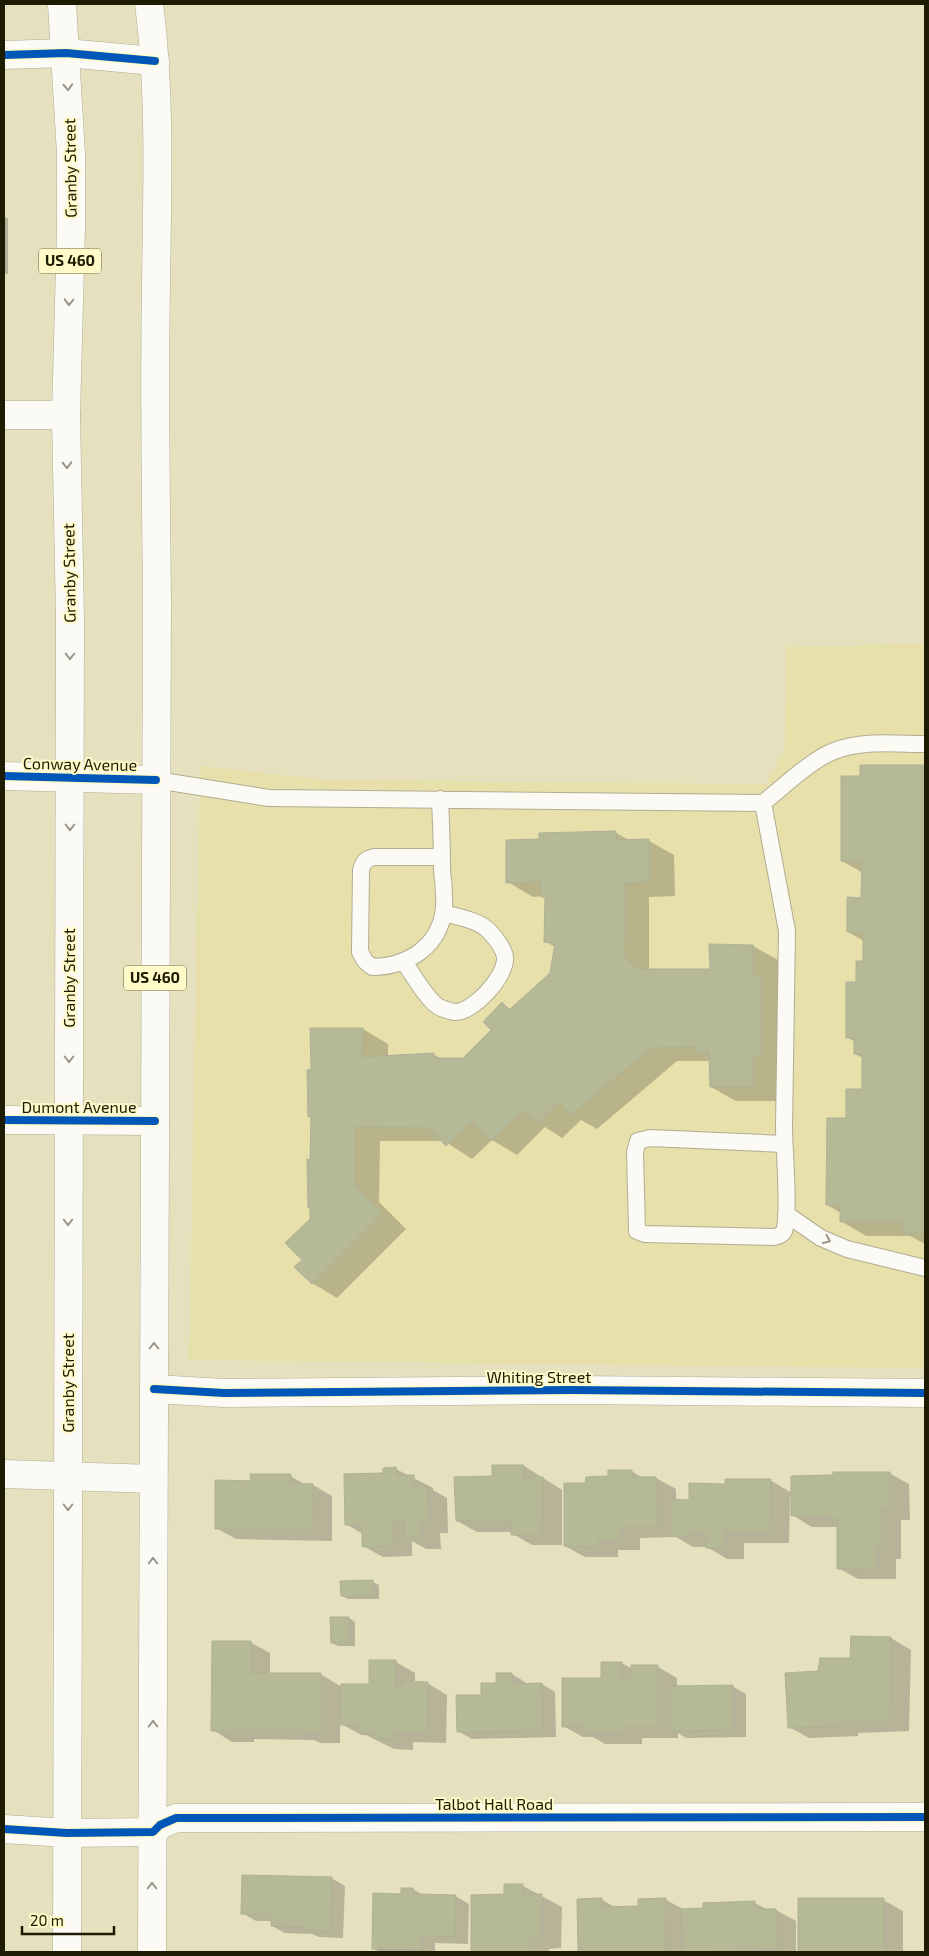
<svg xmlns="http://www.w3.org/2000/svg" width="929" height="1956" viewBox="0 0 929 1956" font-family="'Exo 2',sans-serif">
  <rect width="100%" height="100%" fill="#e5e0be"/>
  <path fill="#e7e0ab" d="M 925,644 L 925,1368 L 189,1360 L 200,766 L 326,780 L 766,784 L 785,749 L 786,647 Z"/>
  <path fill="#0003" d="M 4,216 L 8,219 L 8,274 L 4,274 Z
    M 861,766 L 925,766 L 925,1244 L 910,1236 L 866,1236 L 841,1221 L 841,1213 L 827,1205 L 847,1119 L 863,1091 L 863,1058 L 855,1054 L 855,1042 L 847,1037 L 857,983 L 864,962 L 864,941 L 848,932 L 863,899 L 863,873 L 842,861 L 861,777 Z
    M 616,833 L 631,841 L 649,841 L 674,855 L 675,896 L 649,897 L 649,970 L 711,970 L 753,946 L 778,960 L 778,1101 L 736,1101 L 711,1087 L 711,1061 L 677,1061 L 597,1129 L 581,1120 L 562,1138 L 545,1127 L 517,1155 L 492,1140 L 472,1159 L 444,1141 L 380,1141 L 379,1202 L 406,1229 L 337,1298 L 312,1283 L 304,1260 L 312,1219 L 312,1118 L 309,1116 L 313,1070 L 363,1029 L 388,1044 L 388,1057 L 434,1055 L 442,1059 L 463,1059 L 493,1030 L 502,1004 L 512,1010 L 551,974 L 555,947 L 545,941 L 546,898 L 543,896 L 533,897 L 508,882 L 541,841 L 540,834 Z
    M 524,1466 L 562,1490 L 562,1545 L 532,1545 L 513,1534 L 512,1532 L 477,1532 L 457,1521 L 494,1477 Z
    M 396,1469 L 433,1488 L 433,1490 L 447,1498 L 448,1533 L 440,1533 L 441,1549 L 426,1549 L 412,1541 L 412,1556 L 383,1557 L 363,1546 L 363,1534 L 346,1524 L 384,1474 Z
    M 631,1471 L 643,1478 L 656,1478 L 676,1489 L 676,1501 L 691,1501 L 726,1485 L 770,1480 L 792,1493 L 889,1473 L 909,1484 L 910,1520 L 901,1520 L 901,1559 L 896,1559 L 896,1579 L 858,1579 L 838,1568 L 838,1527 L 812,1527 L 792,1515 L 792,1497 L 790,1497 L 789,1543 L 744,1543 L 744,1559 L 727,1559 L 707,1547 L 693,1547 L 676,1537 L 640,1538 L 640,1550 L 618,1550 L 618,1557 L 585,1557 L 565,1546 L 586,1485 Z
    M 290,1476 L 306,1485 L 313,1485 L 332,1496 L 332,1541 L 236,1539 L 216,1528 L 252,1482 Z
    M 373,1582 L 379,1585 L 379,1599 L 348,1599 L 342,1596 Z
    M 349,1618 L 355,1622 L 355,1646 L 338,1646 L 332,1643 Z
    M 891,1638 L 911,1650 L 909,1731 L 858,1733 L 858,1736 L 809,1738 L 789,1727 L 820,1673 L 851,1659 Z
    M 250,1642 L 270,1653 L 270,1675 L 320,1674 L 342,1687 L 370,1686 L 396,1662 L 415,1673 L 415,1683 L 427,1683 L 447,1695 L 446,1743 L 413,1742 L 413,1750 L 394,1749 L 366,1735 L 361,1735 L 340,1723 L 340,1743 L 320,1743 L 314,1740 L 254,1739 L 254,1742 L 232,1742 L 213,1730 Z
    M 622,1663 L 632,1669 L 658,1667 L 677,1678 L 677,1687 L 732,1686 L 746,1694 L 746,1737 L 686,1738 L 678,1733 L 678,1738 L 642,1738 L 642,1744 L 605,1744 L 593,1737 L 583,1737 L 563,1726 L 603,1679 Z
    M 512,1674 L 525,1682 L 525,1685 L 542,1684 L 555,1692 L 556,1737 L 472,1739 L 458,1731 L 483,1696 Z
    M 331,1878 L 345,1886 L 343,1938 L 319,1937 L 312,1934 L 285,1933 L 272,1926 L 272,1921 L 256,1921 L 242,1913 Z
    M 505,1885 L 523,1886 L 562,1907 L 561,1948 L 549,1949 L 549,1952 L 472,1952 L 472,1896 L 505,1895 Z
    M 413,1889 L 424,1896 L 455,1896 L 469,1904 L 468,1944 L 435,1943 L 435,1952 L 380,1952 L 374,1949 L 402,1895 Z
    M 601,1899 L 616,1908 L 639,1908 L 666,1900 L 685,1910 L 755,1903 L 768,1910 L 776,1910 L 796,1921 L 796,1952 L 580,1952 L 579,1900 Z
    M 883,1900 L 903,1911 L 903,1952 L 800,1952 Z"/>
  <path fill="#b6b996" stroke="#afb096" d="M 860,765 L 925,765 L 925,1233 L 903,1233 L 903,1222 L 840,1222 L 840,1205 L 826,1205 L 827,1118 L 846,1118 L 846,1089 L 862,1089 L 862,1054 L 854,1054 L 854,1038 L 846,1038 L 846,982 L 856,982 L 856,961 L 863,961 L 863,932 L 847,932 L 847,897 L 861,898 L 862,862 L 841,861 L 841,776 L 860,776 Z
    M 616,831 L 616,840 L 649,839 L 650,882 L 625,883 L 624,957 L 638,969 L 710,969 L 709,944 L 753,945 L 753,976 L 761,976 L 761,1056 L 753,1056 L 753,1087 L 710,1087 L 709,1052 L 696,1053 L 696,1047 L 651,1048 L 571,1115 L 559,1102 L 537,1124 L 523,1110 L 491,1141 L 472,1121 L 446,1146 L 429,1128 L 355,1127 L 355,1186 L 382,1214 L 312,1284 L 294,1267 L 302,1260 L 285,1243 L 310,1219 L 310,1208 L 308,1208 L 307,1159 L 310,1160 L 311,1116 L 308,1117 L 307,1070 L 311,1069 L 310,1028 L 363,1028 L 362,1057 L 434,1053 L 434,1058 L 463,1058 L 491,1030 L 483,1022 L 502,1002 L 509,1010 L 550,973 L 555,943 L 544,942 L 545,897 L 541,897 L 541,882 L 506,883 L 506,840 L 539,839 L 539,833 Z
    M 492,1465 L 524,1465 L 523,1477 L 543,1477 L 542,1535 L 511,1535 L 511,1521 L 456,1521 L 454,1477 L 492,1476 Z
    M 396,1467 L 397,1475 L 414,1475 L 414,1486 L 428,1486 L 429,1522 L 421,1523 L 421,1538 L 405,1538 L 404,1521 L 392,1521 L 393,1546 L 362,1547 L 362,1525 L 345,1525 L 344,1474 L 383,1473 L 383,1468 Z
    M 608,1470 L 632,1470 L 632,1477 L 656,1477 L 657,1527 L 621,1527 L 621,1540 L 599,1540 L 598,1547 L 564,1546 L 564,1483 L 585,1483 L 586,1477 L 608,1476 Z
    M 833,1472 L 890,1472 L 890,1510 L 881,1510 L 882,1548 L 877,1548 L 877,1568 L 837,1569 L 837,1519 L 832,1520 L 832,1516 L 791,1516 L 791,1476 L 833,1475 Z
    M 250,1474 L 291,1474 L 291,1483 L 313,1484 L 312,1530 L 215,1529 L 215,1480 L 251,1481 Z
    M 725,1479 L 771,1479 L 770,1533 L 725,1532 L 725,1548 L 706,1548 L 706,1533 L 693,1533 L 693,1536 L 672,1536 L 672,1499 L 689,1500 L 689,1483 L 725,1484 Z
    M 373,1580 L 373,1596 L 341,1596 L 340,1581 Z
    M 330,1617 L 349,1617 L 349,1643 L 331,1643 Z
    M 851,1636 L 891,1637 L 890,1721 L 839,1722 L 839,1726 L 788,1728 L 785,1673 L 818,1671 L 820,1658 L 850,1658 Z
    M 212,1641 L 251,1641 L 251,1673 L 321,1673 L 321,1732 L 299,1733 L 299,1729 L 234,1729 L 234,1731 L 211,1731 Z
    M 369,1660 L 396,1660 L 396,1687 L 401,1686 L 401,1681 L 428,1682 L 427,1732 L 394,1732 L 394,1739 L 373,1738 L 373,1732 L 357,1732 L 358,1725 L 340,1725 L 341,1684 L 369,1684 Z
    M 601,1662 L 622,1662 L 622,1678 L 631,1678 L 631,1665 L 658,1665 L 658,1727 L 622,1727 L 622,1733 L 584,1734 L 584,1726 L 562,1727 L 562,1678 L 601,1678 Z
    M 496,1673 L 512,1673 L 512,1684 L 542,1683 L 543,1730 L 457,1732 L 456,1695 L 481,1695 L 481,1683 L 496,1683 Z
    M 733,1685 L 733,1730 L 671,1731 L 670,1686 Z
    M 242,1875 L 332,1877 L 330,1931 L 305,1930 L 305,1927 L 271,1926 L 271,1914 L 241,1914 Z
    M 504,1884 L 523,1884 L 523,1894 L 542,1894 L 542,1938 L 530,1938 L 530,1952 L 471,1952 L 471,1895 L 504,1894 Z
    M 401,1888 L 413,1888 L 413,1894 L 456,1895 L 455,1937 L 422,1936 L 422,1950 L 372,1949 L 373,1893 L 401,1894 Z
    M 602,1898 L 602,1907 L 638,1906 L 638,1899 L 666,1898 L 666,1911 L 664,1910 L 665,1952 L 578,1952 L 577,1899 Z
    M 798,1898 L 884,1898 L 884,1952 L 798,1952 Z
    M 755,1901 L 755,1909 L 776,1909 L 777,1950 L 683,1952 L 681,1909 L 703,1908 L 703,1903 Z"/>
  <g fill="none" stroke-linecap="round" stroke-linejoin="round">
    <defs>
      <path id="lane" d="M 156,780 L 269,798 L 763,803 L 787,931 L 784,1127 C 784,1147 790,1216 784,1231 C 782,1235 778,1236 774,1237 L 645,1234 L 637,1231 L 635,1152 L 638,1141 L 650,1138 L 784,1144
        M 440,799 C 441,822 442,846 442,869 C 443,883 446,901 443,915 C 436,949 405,967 372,967 L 365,961 L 360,952 L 361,870 C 363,862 366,859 374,857 L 442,857
        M 763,803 C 783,787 811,760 834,751 C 862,740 896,744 925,744
        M 404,962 C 412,973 427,1000 439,1007 C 443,1009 450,1011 454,1012 C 472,1014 507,976 505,957 C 504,949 495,937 489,931 C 478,920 458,917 443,913
        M 786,1214 L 821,1238 L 847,1249 L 925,1268"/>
      <path id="street" d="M 4,55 L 66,53 L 155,61
        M 4,415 L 66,415
        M 4,776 L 156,780
        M 4,1120 L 155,1121
        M 154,1389 L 224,1393 L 572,1390 L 925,1393
        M 4,1474 L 153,1479
        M 4,1829 L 67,1833 L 153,1832 L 160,1825 L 176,1818 L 925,1817"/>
      <path id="primary" d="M 62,4 L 71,154 L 71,228 L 66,415 L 70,618 L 67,1952
        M 149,4 C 161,97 157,193 156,287 C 154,392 156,496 157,601 L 152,1952"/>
    </defs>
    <use href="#lane" stroke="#b1ad93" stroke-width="18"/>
    <use href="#street" stroke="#b1ad93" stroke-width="29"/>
    <use href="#primary" stroke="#b1ad93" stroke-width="29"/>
    <use href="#lane" stroke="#fbfaf5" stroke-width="16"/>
    <use href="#street" stroke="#fbfaf5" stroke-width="28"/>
    <use href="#primary" stroke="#fbfaf5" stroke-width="28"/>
    <defs>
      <path id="cycleway" d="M 4,55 L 66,53 L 155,61
        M 4,776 L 156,780
        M 4,1120 L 155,1121
        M 154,1389 L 224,1393 L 572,1390 L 925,1393
        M 4,1829 L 67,1833 L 153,1832 L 160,1825 L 176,1818 L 925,1817"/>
    </defs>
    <use href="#cycleway" stroke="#fffac8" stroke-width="11"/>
    <use href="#cycleway" stroke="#0057b8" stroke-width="8"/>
  </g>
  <defs><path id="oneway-chevron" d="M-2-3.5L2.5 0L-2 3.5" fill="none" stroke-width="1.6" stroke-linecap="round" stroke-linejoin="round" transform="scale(1.25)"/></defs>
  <g stroke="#989688">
    <use href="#oneway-chevron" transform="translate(68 87) rotate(87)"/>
    <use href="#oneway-chevron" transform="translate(69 302) rotate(91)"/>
    <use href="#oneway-chevron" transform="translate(67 465) rotate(89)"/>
    <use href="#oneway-chevron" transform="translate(70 656) rotate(90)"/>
    <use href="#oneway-chevron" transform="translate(70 827) rotate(90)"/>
    <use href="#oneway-chevron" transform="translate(69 1059) rotate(90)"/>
    <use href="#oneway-chevron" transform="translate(68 1222) rotate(90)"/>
    <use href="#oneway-chevron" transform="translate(827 1240) rotate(25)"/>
    <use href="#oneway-chevron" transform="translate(154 1346) rotate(-90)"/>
    <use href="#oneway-chevron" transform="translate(68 1507) rotate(90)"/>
    <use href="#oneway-chevron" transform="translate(153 1561) rotate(-90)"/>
    <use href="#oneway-chevron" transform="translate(153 1724) rotate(-90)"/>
    <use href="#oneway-chevron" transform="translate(152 1886) rotate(-90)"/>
  </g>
  <g text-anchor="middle" stroke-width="4" stroke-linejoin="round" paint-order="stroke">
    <g fill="#fffac8" stroke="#625e3e" stroke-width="1">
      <rect x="39" y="248.5" width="62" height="25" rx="4"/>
      <rect x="124" y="965.5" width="62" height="25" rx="4"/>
    </g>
    <g font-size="15" font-weight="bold" fill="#1e1b03">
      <text x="70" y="266">US 460</text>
      <text x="155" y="983">US 460</text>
    </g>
    <g font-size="16" fill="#1e1b03" stroke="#fffac8">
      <text transform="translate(70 168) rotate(-91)" y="6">Granby Street</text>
      <text transform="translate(69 573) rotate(-91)" y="6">Granby Street</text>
      <text transform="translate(80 764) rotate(1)" y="6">Conway Avenue</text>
      <text transform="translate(69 978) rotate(-90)" y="6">Granby Street</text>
      <text x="79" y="1113">Dumont Avenue</text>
      <text x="539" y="1383">Whiting Street</text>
      <text transform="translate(68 1383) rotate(-90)" y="6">Granby Street</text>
      <text x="494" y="1810">Talbot Hall Road</text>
    </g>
  </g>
  <rect width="929" height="1956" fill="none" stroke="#1e1b03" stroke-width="10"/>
  <path d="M22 1926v8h92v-8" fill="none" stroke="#1e1b03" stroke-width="2.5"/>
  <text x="30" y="1926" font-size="15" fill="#1e1b03" stroke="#fffac8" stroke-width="4" paint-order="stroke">20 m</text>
</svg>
